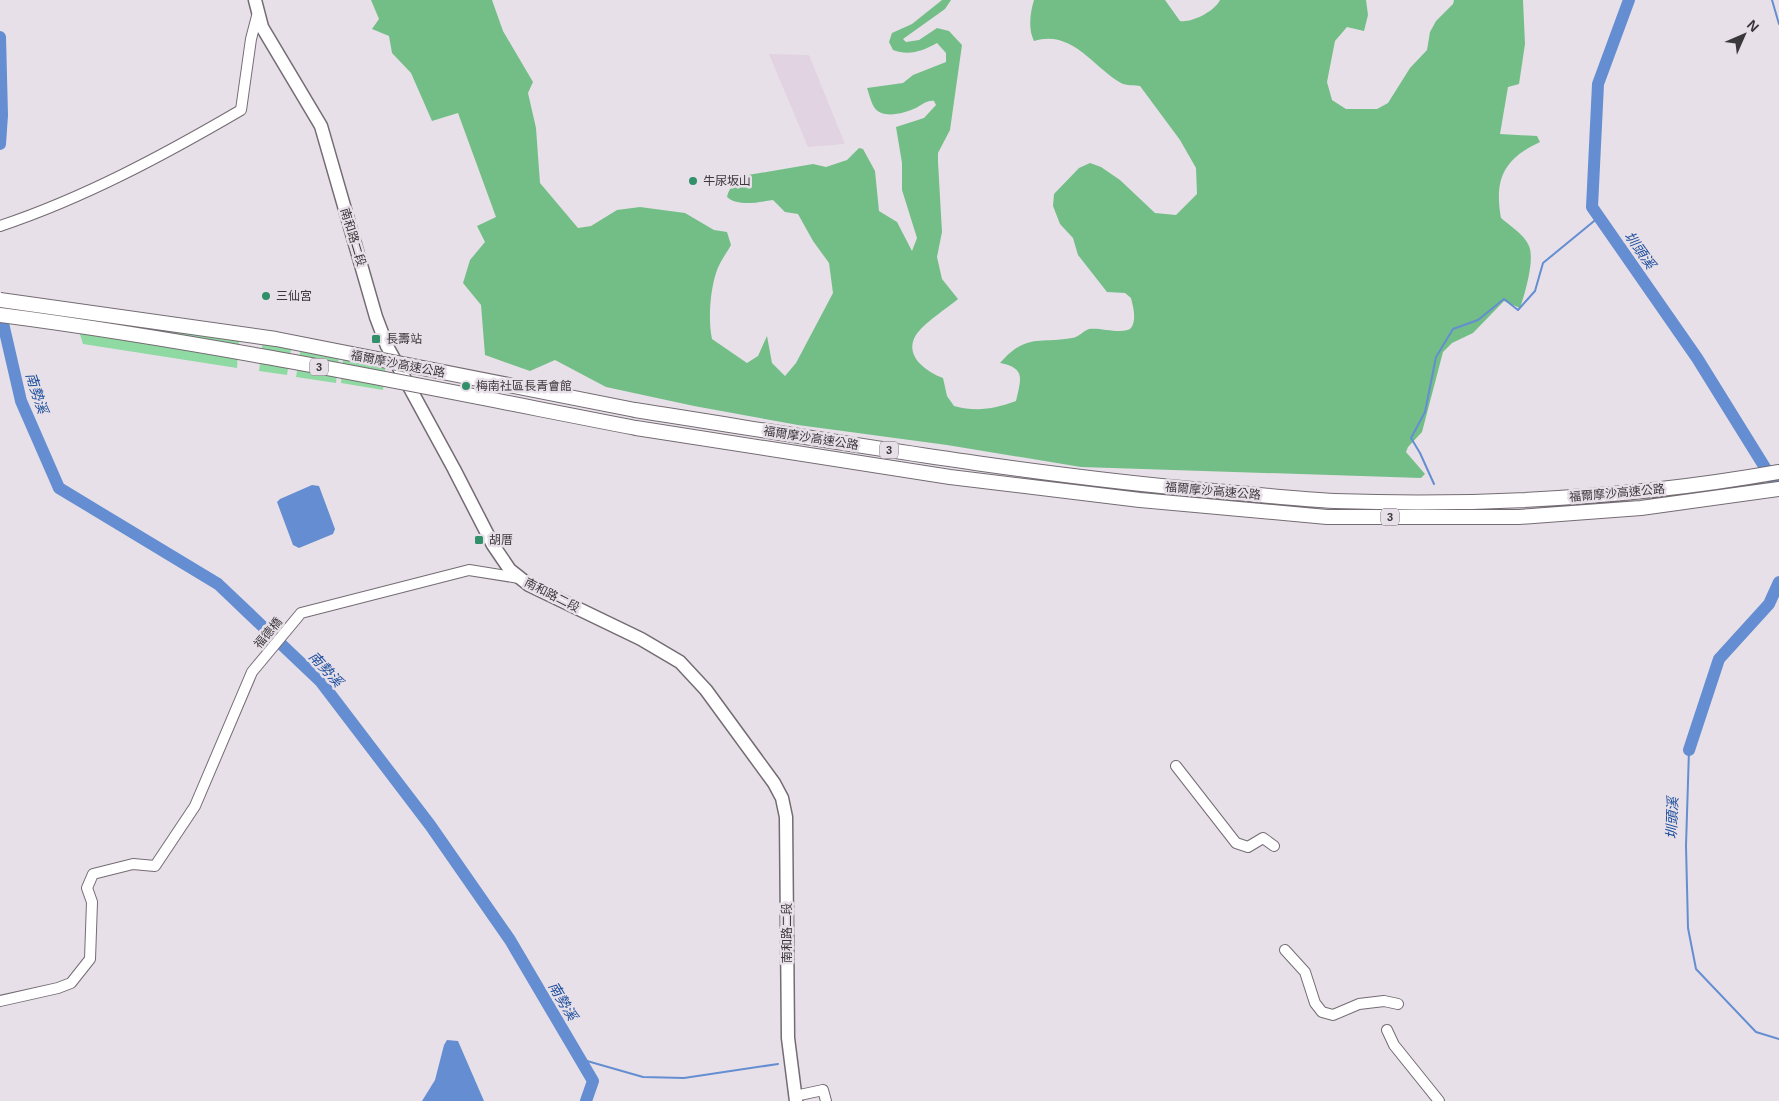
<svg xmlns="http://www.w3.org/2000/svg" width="1779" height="1101" viewBox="0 0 1779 1101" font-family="Arial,'Noto Sans TC',sans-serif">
  <rect width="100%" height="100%" fill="#e8e0e8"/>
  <path fill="#e1d3e1" d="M 769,54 L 809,55 L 845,144 L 808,147 Z"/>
  <path fill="#8fdaa2" d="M 70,302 L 240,328 L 237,368 L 83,344 Z
    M 264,332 L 293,337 L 287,375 L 259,371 Z
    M 302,341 L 340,347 L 336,383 L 296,377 Z
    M 344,347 L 387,354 L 383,390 L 341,383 Z"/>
  <path fill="#73be87" d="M 371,0 L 492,0 L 503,31 L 533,82 L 528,93 L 536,128 L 540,183 L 578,228 L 591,226 L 617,210 L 640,207 L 685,213 L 714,230 L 727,232 L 731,245 C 726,254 719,263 716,273 C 710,292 708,320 712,339 L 747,363 L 758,356 L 767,336 L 772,363 L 785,376 L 796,363 L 833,293 L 829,263 L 813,241 L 798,214 L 785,212 L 773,200 C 759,202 738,207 727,197 C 729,186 739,179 748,175 L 813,164 L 826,167 L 847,160 L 859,148 L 863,149 L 875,171 L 879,211 L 897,222 L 912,251 L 917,238 L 902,190 L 902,163 L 896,127 L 924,118 L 936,105 L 934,101 C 927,100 922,105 916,108 C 905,113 882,120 874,107 C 871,102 869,94 867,88 L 903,83 L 913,75 L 946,62 L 946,53 L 937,43 C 923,51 909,56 893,50 L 889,42 L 892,33 L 912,24 L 942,0 L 951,0 L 945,9 L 903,39 L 906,42 L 919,40 L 937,28 L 949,31 L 962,45 L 950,130 L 938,153 L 938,162 L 942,232 L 937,257 L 942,279 L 958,299 C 946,309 924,323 916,335 C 903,356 927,372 943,378 L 947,396 L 954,406 C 977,412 994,409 1016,401 C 1021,379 1026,368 1000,363 C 1027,333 1037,344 1072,338 C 1079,337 1083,331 1089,329 C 1099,327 1124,335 1131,328 C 1137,319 1133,307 1131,298 L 1125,293 L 1107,292 L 1078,255 L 1073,238 L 1060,224 L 1053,206 L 1054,194 L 1079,168 L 1090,163 L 1101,167 L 1120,180 L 1155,213 L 1176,215 L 1197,194 L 1196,168 L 1180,140 L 1140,86 C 1135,85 1126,86 1121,83 C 1093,67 1072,29 1034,41 C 1028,29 1030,13 1034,0 L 1165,0 L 1180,21 C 1192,23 1215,11 1220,0 L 1366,0 L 1368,15 L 1364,31 L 1347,27 L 1335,41 L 1327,82 L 1332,100 L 1346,109 L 1377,109 L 1388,103 L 1410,68 L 1427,50 L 1430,32 L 1436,21 L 1453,4 L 1454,0 L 1523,0 L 1525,44 L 1519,84 L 1508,87 L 1500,134 L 1537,136 L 1540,142 C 1504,159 1494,179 1501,218 C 1510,226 1524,234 1529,246 C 1535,260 1525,293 1520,308 L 1504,301 L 1473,333 L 1452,343 L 1443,352 L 1422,432 L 1408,447 L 1406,452 L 1425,474 L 1421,478 L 1081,467 L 947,445 L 798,425 L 694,406 L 606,387 L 555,360 L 530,371 L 485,355 L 481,305 L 463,283 L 470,260 L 485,242 L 477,226 L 496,217 L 458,113 L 432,121 L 411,73 L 392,53 L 389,36 L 372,29 L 379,19 Z"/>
  <path fill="#648ed1" d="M 312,485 L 319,486 L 335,529 L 333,534 L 299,548 L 293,545 L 277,502 L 280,499 Z
    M 447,1040 L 458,1041 L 484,1101 L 422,1101 L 435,1080 L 444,1045 Z"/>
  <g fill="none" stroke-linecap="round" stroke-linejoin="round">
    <path stroke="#648ed1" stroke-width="2" d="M 1772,0 L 1779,24
      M 1434,484 L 1420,453 L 1411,438 L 1425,412 L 1436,357 L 1453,329 L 1478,320 L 1504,299 L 1518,310 L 1535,291 L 1543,263 L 1599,217
      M 1689,750 L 1686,846 L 1688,928 L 1696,969 L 1756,1032 L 1779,1039
      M 580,1059 L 643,1077 L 684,1078 L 778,1064"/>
    <path stroke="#648ed1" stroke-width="12" d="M 1629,0 L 1598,84 L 1592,207 L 1697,358 L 1779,490
      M 0,37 L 2,115 L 0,144
      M 0,310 L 21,401 L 59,488 L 218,584 L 321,682 L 430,825 L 510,940 L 593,1081 L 586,1101
      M 1689,750 L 1719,659 L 1769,604 L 1779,582"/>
    <defs>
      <path id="minor" d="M 0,226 C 84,198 164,155 241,110 L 251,39 L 257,16
        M 1176,766 L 1236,843 L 1248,847 L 1263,838 L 1274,846
        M 1285,950 L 1305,972 L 1315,1003 L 1322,1012 L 1333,1015 L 1359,1004 L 1384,1001 L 1398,1004
        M 0,1001 L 58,988 L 71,983 L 90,959 L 92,902 L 87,888 L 93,874 L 133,864 L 155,866 L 195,806 L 252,672 L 301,613 L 469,570 L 519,578
        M 1387,1030 L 1394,1045 L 1439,1101
        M 795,1096 L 823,1090 L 826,1101"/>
      <path id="major" d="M 255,0 L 262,27 L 321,126 L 376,317 L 387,346 L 454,469 L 493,545 L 510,570 L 529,585 L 641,639 L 680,662 L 706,690 L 774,783 L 782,798 L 786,817 L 788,1038 L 796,1101"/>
      <path id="highway" d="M 635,410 C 827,440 1019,474 1214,491 C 1254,494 1295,499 1335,501 C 1483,506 1633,498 1779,472
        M 636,428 L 950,477 L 1140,500 L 1327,517 L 1519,517 L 1641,508 L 1779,489"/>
    </defs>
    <use href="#minor" stroke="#746c73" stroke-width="12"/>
    <use href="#major" stroke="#746c73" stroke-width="15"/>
    <use href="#highway" stroke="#746c73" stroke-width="16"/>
    <use href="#minor" stroke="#fff" stroke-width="10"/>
    <use href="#major" stroke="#fff" stroke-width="12"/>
    <use href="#highway" stroke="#fff" stroke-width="14"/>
    <defs>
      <path id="highway-bridge" d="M 0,300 L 276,339 L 635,410
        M 0,315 C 214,343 425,387 636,428"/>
    </defs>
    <use href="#highway-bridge" stroke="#746c73" stroke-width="16" stroke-linecap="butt"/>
    <use href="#highway-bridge" stroke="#fff" stroke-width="14"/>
  </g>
  <g fill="#319069" stroke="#e8e0e8" stroke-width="2">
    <circle cx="693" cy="181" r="5"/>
    <circle cx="266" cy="296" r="5"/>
    <rect x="371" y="334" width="10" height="10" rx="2.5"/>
    <circle cx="466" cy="386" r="5"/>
    <rect x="474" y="535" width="10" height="10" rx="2.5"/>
  </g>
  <g text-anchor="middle" stroke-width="5" stroke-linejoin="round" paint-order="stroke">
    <g fill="#e8e0e8" stroke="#6f6a6f" stroke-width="1">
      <rect x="310" y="358.5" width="18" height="17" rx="4"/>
      <rect x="880" y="441.5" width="18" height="17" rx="4"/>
      <rect x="1381" y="508.5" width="18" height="17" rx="4"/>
    </g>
    <g font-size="11" font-weight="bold" fill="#3b383b">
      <text x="319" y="371">3</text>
      <text x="889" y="454">3</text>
      <text x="1390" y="521">3</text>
    </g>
    <g font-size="12" fill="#3b383b" stroke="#e8e0e8" text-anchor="start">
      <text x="703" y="185">牛尿坂山</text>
      <text x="276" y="300">三仙宮</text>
      <text x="386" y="343">長壽站</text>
      <text x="476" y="390">梅南社區長青會館</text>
      <text x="489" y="544">胡厝</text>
    </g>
    <g font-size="12" fill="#3b383b" stroke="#e8e0e8">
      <text transform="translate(353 237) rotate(73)" y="4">南和路二段</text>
      <text transform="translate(398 364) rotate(11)" y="4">福爾摩沙高速公路</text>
      <text transform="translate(811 438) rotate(9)" y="4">福爾摩沙高速公路</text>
      <text transform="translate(1213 491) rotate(5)" y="4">福爾摩沙高速公路</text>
      <text transform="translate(1617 493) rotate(-5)" y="4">福爾摩沙高速公路</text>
      <text transform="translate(552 595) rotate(27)" y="4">南和路二段</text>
      <text transform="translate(268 633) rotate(-50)" y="4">福德橋</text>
      <text transform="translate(787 933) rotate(-90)" y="4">南和路二段</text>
    </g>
    <g font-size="14" font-style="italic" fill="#1b4e9d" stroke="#e8e0e8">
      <text transform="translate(1640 250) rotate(55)" y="5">圳頭溪</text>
      <text transform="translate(37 393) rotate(72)" y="5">南勢溪</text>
      <text transform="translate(326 669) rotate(47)" y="5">南勢溪</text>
      <text transform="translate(1672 818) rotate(-88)" y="5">圳頭溪</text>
      <text transform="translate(563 1001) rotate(59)" y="5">南勢溪</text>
    </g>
  </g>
  <g transform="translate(1744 35) rotate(45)" stroke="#e8e0e8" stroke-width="4" paint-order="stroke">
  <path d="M0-4L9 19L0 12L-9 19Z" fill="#3b383b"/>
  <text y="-8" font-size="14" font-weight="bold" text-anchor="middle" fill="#3b383b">N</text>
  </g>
</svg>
